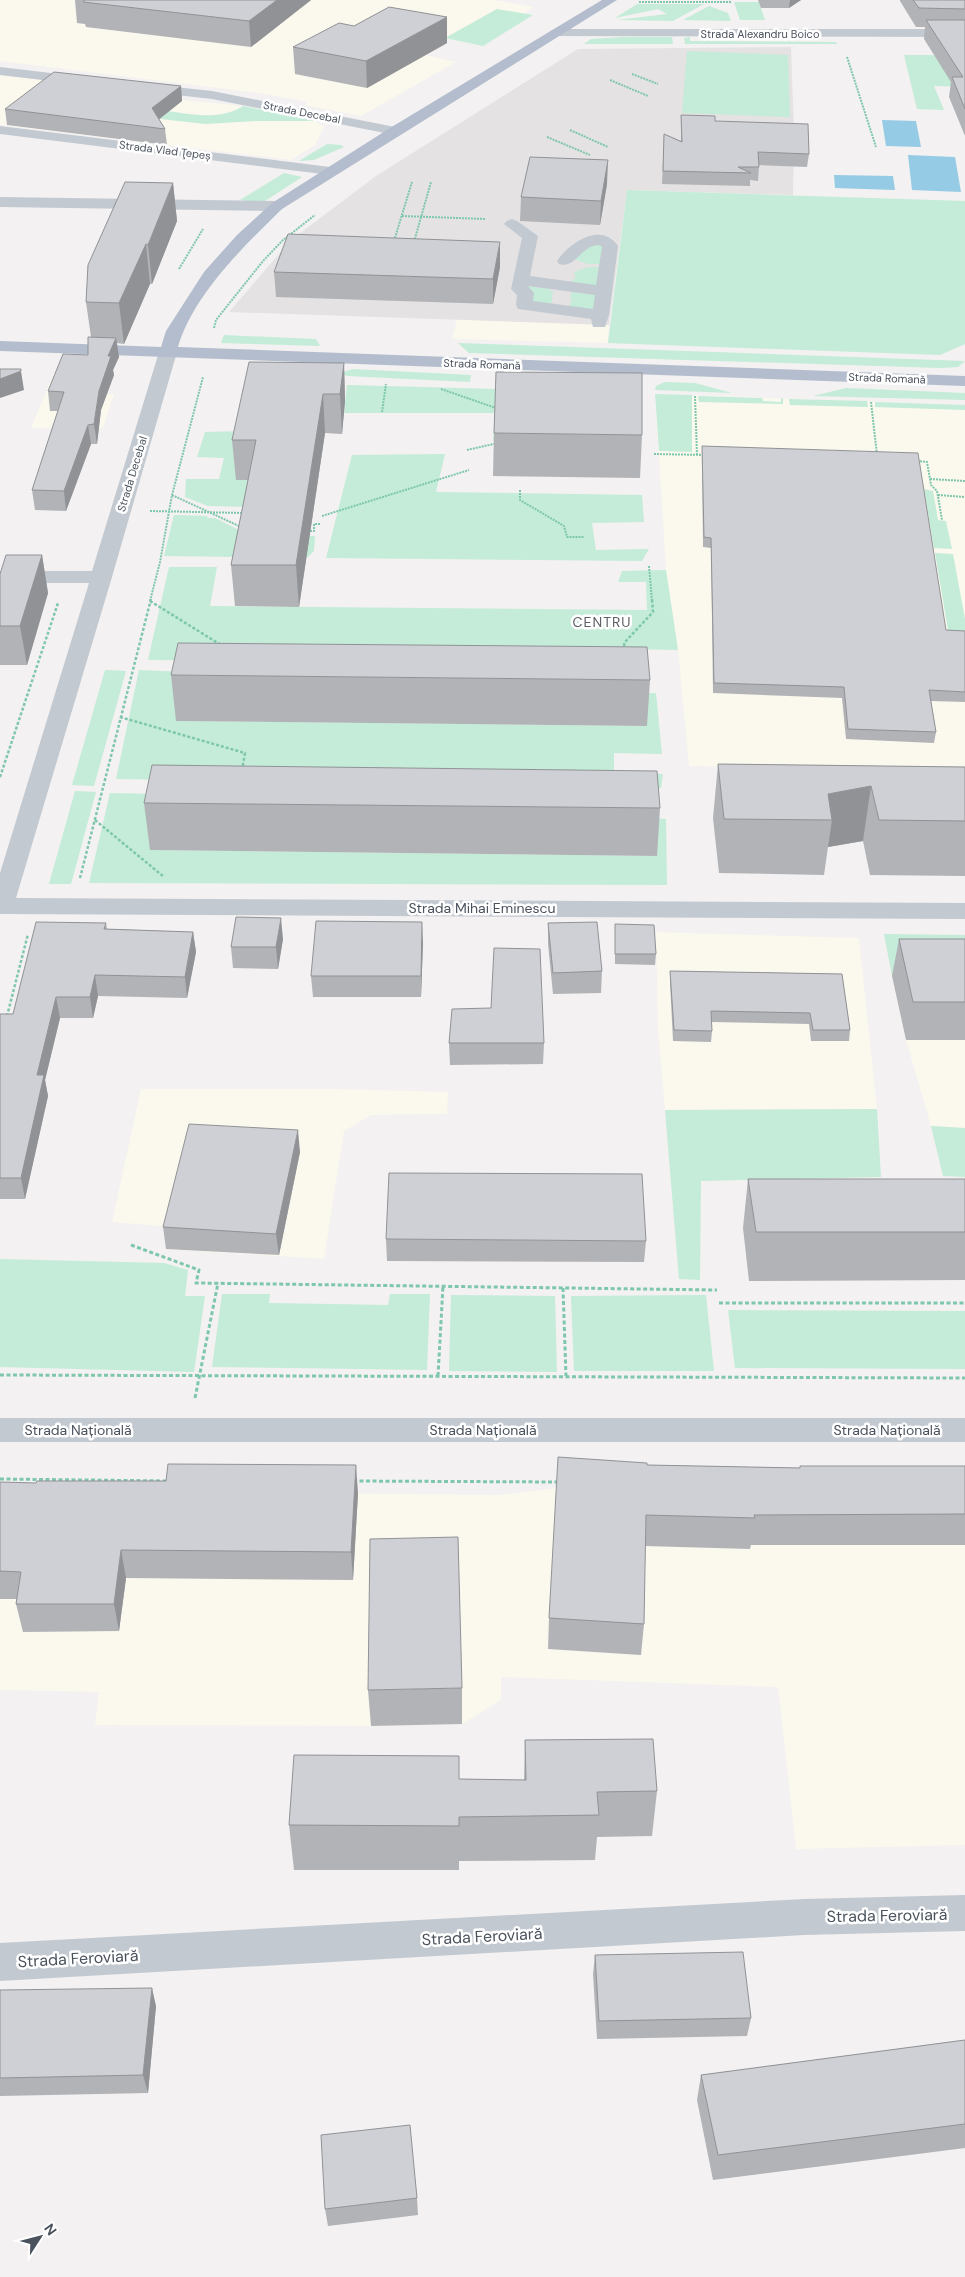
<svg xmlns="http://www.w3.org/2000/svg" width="965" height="2277" viewBox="0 0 965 2277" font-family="'DM Sans',sans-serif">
  <rect width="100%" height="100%" fill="#f3f1f1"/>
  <path fill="#fbf8ed" d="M 0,0 L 494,0 L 534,7 L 473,44 L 445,38 L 327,33 L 456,62 L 361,116 L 304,105 L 308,102 L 259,93 L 0,61 Z
    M 0,75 L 43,80 L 38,85 L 243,106 L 234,113 L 315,121 L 324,127 L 315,145 L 291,160 L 0,125 Z
    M 457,319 L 609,325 L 608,343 L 452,339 Z
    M 54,373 L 114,375 L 107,394 L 114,394 L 103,428 L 31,428 Z
    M 655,394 L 965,405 L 965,769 L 689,766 L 678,650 L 666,570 Z
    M 656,932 L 859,938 L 877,1109 L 665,1110 L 658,1029 Z
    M 892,976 L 965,976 L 965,1128 L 931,1126 L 906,1040 Z
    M 141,1089 L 334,1089 L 448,1092 L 447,1114 L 371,1115 L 344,1131 L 324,1259 L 166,1249 L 171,1227 L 112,1222 Z
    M 557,1488 L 965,1497 L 965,1845 L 796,1849 L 778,1687 L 501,1677 L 501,1700 L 462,1724 L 371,1726 L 95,1725 L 99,1692 L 0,1690 L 0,1510 L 148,1491 L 499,1495 Z"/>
  <path fill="#e4e2e2" d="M 791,47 L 794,133 L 793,195 L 627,190 L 609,325 L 229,312 L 291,240 L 376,176 L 578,49 Z"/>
  <path fill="#c4ecd8" d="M 734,2 L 759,2 L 765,20 L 740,20 Z
    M 637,4 L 704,4 L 673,21 L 617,20 L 667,14 L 658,9 L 615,18 Z
    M 709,6 L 728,13 L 731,21 L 683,20 Z
    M 497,9 L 533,15 L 483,46 L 445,38 Z
    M 623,37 L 672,37 L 673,44 L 584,44 L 591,39 Z
    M 690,37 L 690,41 L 836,42 L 837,44 L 685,44 L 684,38 Z
    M 687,51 L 788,55 L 790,117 L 682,113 Z
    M 904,55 L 934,55 L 938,61 L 955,61 L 965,87 L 934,86 L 944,110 L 917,109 Z
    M 243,106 L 315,121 L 258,121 L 205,124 L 143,117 L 153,109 C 182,112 217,123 243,106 Z
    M 327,144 L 341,145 L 344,147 L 314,160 L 299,161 Z
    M 284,173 L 302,177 L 262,203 L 240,200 Z
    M 627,190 L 965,201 L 965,344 L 940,355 L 608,343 Z
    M 584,245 L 605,245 L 603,264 L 588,264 L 574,259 Z
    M 588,267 L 602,267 L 601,286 L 572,283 L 573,279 L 576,279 L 574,272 Z
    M 528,286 L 550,289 L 550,291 L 553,291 L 551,306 L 530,304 Z
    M 572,291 L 599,293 L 598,312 L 569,307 L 572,298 L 570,297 Z
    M 224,335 L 316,339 L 320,346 L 221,343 Z
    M 458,343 L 965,361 L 958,367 L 941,368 L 469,353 Z
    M 353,369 L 471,375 L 470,382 L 347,376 L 342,374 L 343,372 Z
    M 665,382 L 695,383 L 732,393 L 655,390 L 656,386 Z
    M 347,385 L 497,389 L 507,437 L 493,441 L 495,413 L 344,413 Z
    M 846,388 L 965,393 L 965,400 L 813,396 Z
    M 655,394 L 692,395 L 692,452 L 659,451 Z
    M 698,396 L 762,398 L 763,401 L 781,402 L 781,398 L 783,398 L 783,404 L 699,402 Z
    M 789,399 L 867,401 L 868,407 L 790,405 Z
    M 875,402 L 965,405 L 965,410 L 875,407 Z
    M 246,431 L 265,454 L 254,507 L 208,506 L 185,497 L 186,479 L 219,479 L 224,458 L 197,457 L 205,432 Z
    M 445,454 L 436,492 L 642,495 L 644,522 L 592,523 L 596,550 L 649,549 L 642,561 L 326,558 L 352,455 Z
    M 924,489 L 933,491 L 938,520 L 946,521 L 952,549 L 934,548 Z
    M 174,515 L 207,516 L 208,518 L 215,518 L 249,535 L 315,536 L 314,551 L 308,557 L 301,558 L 164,556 Z
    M 935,553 L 953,554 L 965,619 L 965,631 L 948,630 Z
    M 169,567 L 217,567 L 210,606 L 647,610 L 646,582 L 618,582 L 622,571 L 666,570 L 678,650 L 631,649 L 632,663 L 148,660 Z
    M 105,670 L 126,671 L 94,786 L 72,785 Z
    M 139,670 L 186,672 L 177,721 L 646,726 L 644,693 L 656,693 L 662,754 L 614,753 L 614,773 L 663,774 L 661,788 L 116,779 Z
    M 75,791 L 96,792 L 71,884 L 49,884 Z
    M 110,793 L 163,794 L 150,850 L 657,856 L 654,818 L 666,819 L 667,885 L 89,883 Z
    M 884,934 L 965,935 L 965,976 L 892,976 Z
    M 877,1109 L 881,1177 L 701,1181 L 700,1280 L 679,1279 L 665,1110 Z
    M 931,1126 L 965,1128 L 965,1177 L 943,1176 Z
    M 0,1259 L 164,1263 L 188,1270 L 185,1296 L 205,1296 L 194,1372 L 0,1367 Z
    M 222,1294 L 270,1294 L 269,1303 L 388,1305 L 390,1294 L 430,1294 L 427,1370 L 212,1367 Z
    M 451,1295 L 555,1296 L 557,1372 L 449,1371 Z
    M 706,1295 L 714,1371 L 574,1371 L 571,1296 Z
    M 728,1310 L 965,1311 L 965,1369 L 735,1368 Z"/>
  <path fill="#95cbe5" d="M 882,120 L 916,121 L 921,147 L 886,146 Z
    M 908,155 L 955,157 L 961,192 L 912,190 Z
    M 834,175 L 893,176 L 895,190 L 835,188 Z"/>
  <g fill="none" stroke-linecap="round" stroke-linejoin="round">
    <path stroke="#7ec7ac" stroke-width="2" stroke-dasharray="2 1" stroke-linecap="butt" d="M 639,2 L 731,2
      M 847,57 L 876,147
      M 632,74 L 658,84
      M 610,80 L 648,96
      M 570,130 L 608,147
      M 547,137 L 590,155
      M 402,216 L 486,219
      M 394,241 L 412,182
      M 414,242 L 431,182
      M 179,269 L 203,229
      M 214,328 L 216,320 L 263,261 L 283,240 L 315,215
      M 441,389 L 496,408
      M 695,396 L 697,455
      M 871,402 L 877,455
      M 382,412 L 386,384
      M 467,450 L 498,443
      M 654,454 L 706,455
      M 917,461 L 927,462 L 931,485 L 937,491 L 942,520
      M 930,479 L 965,481
      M 520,490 L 520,500 L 564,526 L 567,537 L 584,537
      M 172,495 L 241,527
      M 938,495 L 965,497
      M 150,511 L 244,513
      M 322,516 L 469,470
      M 307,531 L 314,531 L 314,524 L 321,524
      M 649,566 L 652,601
      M 150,601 L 160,562 L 172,495 L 203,377"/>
    <path stroke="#7ec7ac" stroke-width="2.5" stroke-dasharray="3 2" stroke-linecap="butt" d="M 150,601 L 221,645
      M 625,651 L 624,643 L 653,612 L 652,599
      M 120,717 L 245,753 L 242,770
      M 0,777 L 58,603
      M 95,820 L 164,877
      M 80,878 L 151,599
      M 0,1021 L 6,1020 L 28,934"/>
    <path stroke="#7ec7ac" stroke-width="3" stroke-dasharray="4 2.5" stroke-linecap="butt" d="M 131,1245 L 199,1270 L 196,1283 L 717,1290
      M 563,1288 L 566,1376
      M 719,1303 L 965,1303
      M 0,1375 L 965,1378
      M 438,1376 L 443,1286
      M 195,1398 L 218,1283
      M 0,1479 L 169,1481
      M 353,1481 L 559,1482"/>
    <path fill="#c3c9d1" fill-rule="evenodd" d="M 554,29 L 965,29 L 965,37 L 549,36 L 548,33 Z
      M 0,67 L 85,77 L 92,81 L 85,85 L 0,75 Z
      M 146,84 L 212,91 L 395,127 L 402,131 L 395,135 L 212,99 L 141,91 L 139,88 L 141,85 Z
      M 0,126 L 330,167 L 337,171 L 330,175 L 0,134 Z
      M 0,197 L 277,201 L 282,203 L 285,206 L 282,209 L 277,211 L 0,207 Z
      M 512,219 L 517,221 L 538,236 L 530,276 L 596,285 L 602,247 L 599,245 C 581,245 576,269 559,264 L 557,261 C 569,243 601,221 618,246 L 609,315 L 605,327 L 593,327 L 591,319 L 518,309 L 516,305 L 517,295 L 511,289 L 522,238 L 504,224 L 507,221 ZM 528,286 L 595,295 L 593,309 L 533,301 L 534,293 Z
      M 168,347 L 174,348 L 177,352 L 112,577 L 16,898 L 965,903 L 965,919 L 0,914 L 0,873 L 89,583 L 0,583 L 0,571 L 92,571 L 159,352 L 162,348 Z
      M 0,1418 L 965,1418 L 965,1442 L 0,1442 Z
      M 965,1895 L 965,1931 L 804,1935 L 0,1981 L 0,1943 L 804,1899 Z"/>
    <path fill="#b3bdcd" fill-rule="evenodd" d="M 602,0 L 617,0 L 282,209 C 244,246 193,295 178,347 L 965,376 L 965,386 L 0,351 L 0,341 L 161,347 L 166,331 L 204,272 L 237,235 L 272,203 L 390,128 Z"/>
  </g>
  <path fill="#b1b3b7" d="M 75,0 L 311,0 L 251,47 L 86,27 L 85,24 L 77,23 Z
    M 758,0 L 801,0 L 789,8 L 761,8 Z
    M 900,0 L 965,0 L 965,136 L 949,97 L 951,82 L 924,39 L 925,27 L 916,27 L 900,1 Z
    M 354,26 L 447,43 L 367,88 L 295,74 L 293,47 Z
    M 181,86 L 182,101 L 159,119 L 165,129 L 167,145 L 7,125 L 5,109 Z
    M 681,115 L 715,121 L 809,154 L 807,167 L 759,165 L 758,181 L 750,180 L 750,186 L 662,184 L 664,134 L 681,141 Z
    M 173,183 L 177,221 L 152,284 L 150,284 L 124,344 L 117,343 L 119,357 L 113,370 L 114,375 L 101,410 L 97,444 L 91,444 L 66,511 L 35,510 L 32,490 L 58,411 L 50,411 L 48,391 L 88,355 L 91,337 L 86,302 Z
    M 607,184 L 600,225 L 520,221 L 521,197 Z
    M 500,267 L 493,304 L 276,297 L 274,272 Z
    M 344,363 L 345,401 L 342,434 L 325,433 L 299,607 L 235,606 L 231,565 L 248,480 L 236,480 L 232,440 Z
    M 494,433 L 642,435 L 640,478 L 493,476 Z
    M 702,446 L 946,630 L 965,631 L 965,702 L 931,701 L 936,732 L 934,743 L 846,739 L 842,698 L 713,693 L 711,548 L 703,547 L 702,456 Z
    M 42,555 L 48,593 L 27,665 L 0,665 L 0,574 Z
    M 171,675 L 650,680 L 647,726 L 176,721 Z
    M 718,764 L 965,767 L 965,876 L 870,875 L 863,841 L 828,847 L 824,875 L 719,873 L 713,818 Z
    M 144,803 L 660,808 L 657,856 L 150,850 Z
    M 106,923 L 107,929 L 193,932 L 196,952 L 187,998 L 98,996 L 93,1018 L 60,1018 L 45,1080 L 48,1096 L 25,1199 L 0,1199 L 0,1014 L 13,1014 Z
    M 548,923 L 602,971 L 601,993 L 553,994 L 548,944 Z
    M 615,924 L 656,954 L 655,965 L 615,964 Z
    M 283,939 L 278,969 L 233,968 L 231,947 Z
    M 899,939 L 965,939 L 965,1040 L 906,1040 L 892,976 Z
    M 423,943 L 421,997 L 313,997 L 311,976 Z
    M 670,971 L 842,974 L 850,1030 L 849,1041 L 811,1041 L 809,1024 L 711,1022 L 712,1031 L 711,1042 L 673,1041 L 670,982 Z
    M 449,1043 L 544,1043 L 543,1064 L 450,1065 Z
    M 300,1152 L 279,1255 L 166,1249 L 163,1227 Z
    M 748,1179 L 965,1179 L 965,1280 L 749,1281 L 743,1228 Z
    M 386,1239 L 646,1241 L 644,1262 L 387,1261 Z
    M 647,1465 L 800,1468 L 800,1466 L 965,1466 L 965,1545 L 751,1545 L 750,1549 L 645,1546 L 644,1624 L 641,1655 L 548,1649 L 549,1618 Z
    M 0,1482 L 358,1493 L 353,1580 L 126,1578 L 119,1631 L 23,1632 L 16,1604 L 16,1599 L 0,1599 Z
    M 462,1688 L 462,1724 L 371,1726 L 368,1690 Z
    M 525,1740 L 657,1791 L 652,1836 L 597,1837 L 595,1860 L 459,1861 L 459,1870 L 294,1870 L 289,1825 L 459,1756 L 459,1779 L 524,1780 Z
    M 595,1955 L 751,2018 L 747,2036 L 597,2039 L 593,1974 Z
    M 0,1990 L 156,2006 L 148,2093 L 0,2096 Z
    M 965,2040 L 965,2148 L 713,2180 L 697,2100 L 701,2075 Z
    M 417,2198 L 418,2215 L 328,2226 L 325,2209 Z"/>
  <path fill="#909295" d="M 277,0 L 311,0 L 251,47 L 249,21 Z
    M 790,0 L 801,0 L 789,8 Z
    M 447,17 L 447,43 L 367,88 L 366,61 Z
    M 181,86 L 182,101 L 153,124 L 152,108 Z
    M 608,160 L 607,184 L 600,225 L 601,201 Z
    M 173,183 L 177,221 L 152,284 L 148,245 Z
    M 500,242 L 500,267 L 493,304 L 493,279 Z
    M 146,244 L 150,284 L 124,344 L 119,303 Z
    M 116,338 L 119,357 L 113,370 L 114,375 L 101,410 L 97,444 L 94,424 L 99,391 L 108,356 Z
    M 344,363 L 345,401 L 342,434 L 340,394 Z
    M 21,371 L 24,390 L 0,398 L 0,379 Z
    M 323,394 L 325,433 L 299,607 L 296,565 Z
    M 88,425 L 91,444 L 66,511 L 64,491 Z
    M 42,555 L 48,593 L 27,665 L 20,626 Z
    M 871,786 L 863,841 L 828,847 L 832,820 L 828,794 Z
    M 281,918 L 283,939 L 278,969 L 276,947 Z
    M 422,922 L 423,943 L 421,997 L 421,976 Z
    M 193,932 L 196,952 L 187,998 L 185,977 Z
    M 95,975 L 98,996 L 93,1018 L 90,997 Z
    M 56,997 L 60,1018 L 45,1080 L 48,1096 L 25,1199 L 21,1178 L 37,1075 Z
    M 298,1130 L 300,1152 L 279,1255 L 276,1234 Z
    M 356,1465 L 358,1493 L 353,1580 L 351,1552 Z
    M 121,1550 L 126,1578 L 119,1631 L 114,1604 Z
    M 152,1988 L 156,2006 L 148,2093 L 143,2075 Z"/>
  <path fill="#ced0d5" stroke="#909295" d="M 85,0 L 277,0 L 249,21 L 83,2 Z
    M 913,0 L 965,0 L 965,9 L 919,8 Z
    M 389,7 L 447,17 L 366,61 L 293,47 L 339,23 L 354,26 Z
    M 926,20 L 965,20 L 965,109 L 952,77 L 963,77 Z
    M 54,72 L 181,86 L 152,108 L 165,129 L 5,109 Z
    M 681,115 L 715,116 L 715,121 L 808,124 L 809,154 L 758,152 L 759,167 L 738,167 L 751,173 L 663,171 L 664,134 L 682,142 Z
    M 530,157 L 608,160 L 601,201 L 521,197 Z
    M 125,182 L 173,183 L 148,245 L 146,244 L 119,303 L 86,302 L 88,265 Z
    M 288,234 L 500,242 L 493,279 L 274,272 Z
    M 88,337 L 116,338 L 108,356 L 111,356 L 99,391 L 94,424 L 88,425 L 64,491 L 32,490 L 64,392 L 48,391 L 63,354 L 88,355 Z
    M 249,362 L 344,363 L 340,394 L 323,394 L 296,565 L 231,565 L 256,440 L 232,440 Z
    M 0,369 L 21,369 L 21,371 L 0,379 Z
    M 496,372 L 642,373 L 642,435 L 494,433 Z
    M 702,446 L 918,453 L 946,630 L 965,631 L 965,692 L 929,690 L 936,732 L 848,729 L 844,687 L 714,683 L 711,538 L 704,537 Z
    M 6,555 L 42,555 L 20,626 L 0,626 L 0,574 Z
    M 178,643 L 647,647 L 650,680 L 171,675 Z
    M 718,764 L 965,767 L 965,821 L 879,820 L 871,786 L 828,794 L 832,820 L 724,819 Z
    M 152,765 L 657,771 L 660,808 L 144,803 Z
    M 236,917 L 281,918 L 276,947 L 231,947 Z
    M 316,921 L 422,922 L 421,976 L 311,976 Z
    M 36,922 L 106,923 L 104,929 L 193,932 L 185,977 L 95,975 L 90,997 L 56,997 L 37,1075 L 44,1075 L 21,1178 L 0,1178 L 0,1014 L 13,1014 Z
    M 597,922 L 602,971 L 553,973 L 548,923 Z
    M 615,924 L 654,925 L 656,954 L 615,954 Z
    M 899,939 L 965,939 L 965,1002 L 913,1002 Z
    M 494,948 L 540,949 L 544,1043 L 449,1043 L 452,1009 L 491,1008 Z
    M 670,971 L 842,974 L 850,1030 L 813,1030 L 810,1013 L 711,1011 L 712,1031 L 674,1030 Z
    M 189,1124 L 298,1130 L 276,1234 L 163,1227 Z
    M 389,1173 L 642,1174 L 646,1241 L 386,1239 Z
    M 748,1179 L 965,1179 L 965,1232 L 756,1232 Z
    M 558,1457 L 647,1463 L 647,1465 L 800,1468 L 800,1466 L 965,1466 L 965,1514 L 754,1515 L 755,1518 L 646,1515 L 644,1624 L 549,1618 Z
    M 168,1464 L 356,1465 L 351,1552 L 121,1550 L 114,1604 L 16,1604 L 21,1572 L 0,1571 L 0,1482 L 36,1483 L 37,1481 L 166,1481 Z
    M 458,1537 L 462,1688 L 368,1690 L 370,1539 Z
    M 653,1739 L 657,1791 L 597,1792 L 599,1815 L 459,1817 L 459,1826 L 289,1825 L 294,1755 L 459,1756 L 459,1779 L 526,1780 L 525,1740 Z
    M 743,1952 L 751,2018 L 599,2021 L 595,1955 Z
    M 152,1988 L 143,2075 L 0,2078 L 0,1990 Z
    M 965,2040 L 965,2124 L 718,2155 L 701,2075 Z
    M 410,2125 L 417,2198 L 325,2209 L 321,2135 Z"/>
  <g text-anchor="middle" stroke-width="5" stroke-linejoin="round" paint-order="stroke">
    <g font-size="11" fill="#4a525d" stroke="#fff">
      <text x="760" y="38">Strada Alexandru Boico</text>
      <text transform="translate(302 112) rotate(11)" y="4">Strada Decebal</text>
      <text transform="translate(165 150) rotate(7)" y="4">Strada Vlad Ţepeș</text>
      <text transform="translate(482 364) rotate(2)" y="4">Strada Romană</text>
      <text transform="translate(887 378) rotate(2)" y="4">Strada Romană</text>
      <text transform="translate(132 474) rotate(-73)" y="4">Strada Decebal</text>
    </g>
    <g font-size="14" letter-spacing="1" fill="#5e6065" stroke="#fff">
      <text x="602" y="627">CENTRU</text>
    </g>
    <g font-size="14" fill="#4a525d" stroke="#fff">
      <text x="482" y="913">Strada Mihai Eminescu</text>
      <text x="78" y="1435">Strada Națională</text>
      <text x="483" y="1435">Strada Națională</text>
      <text x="887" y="1435">Strada Națională</text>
    </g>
    <g font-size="16" fill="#4a525d" stroke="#fff">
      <text transform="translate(887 1915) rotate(-1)" y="6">Strada Feroviară</text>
      <text transform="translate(482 1936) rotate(-3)" y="6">Strada Feroviară</text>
      <text transform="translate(78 1958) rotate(-3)" y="6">Strada Feroviară</text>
    </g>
  </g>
  <g transform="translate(40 2237) rotate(54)" stroke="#ffffff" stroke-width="4" paint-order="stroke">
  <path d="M0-4L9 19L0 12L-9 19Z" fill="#4a525d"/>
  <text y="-8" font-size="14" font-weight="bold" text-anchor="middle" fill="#4a525d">N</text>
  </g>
</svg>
